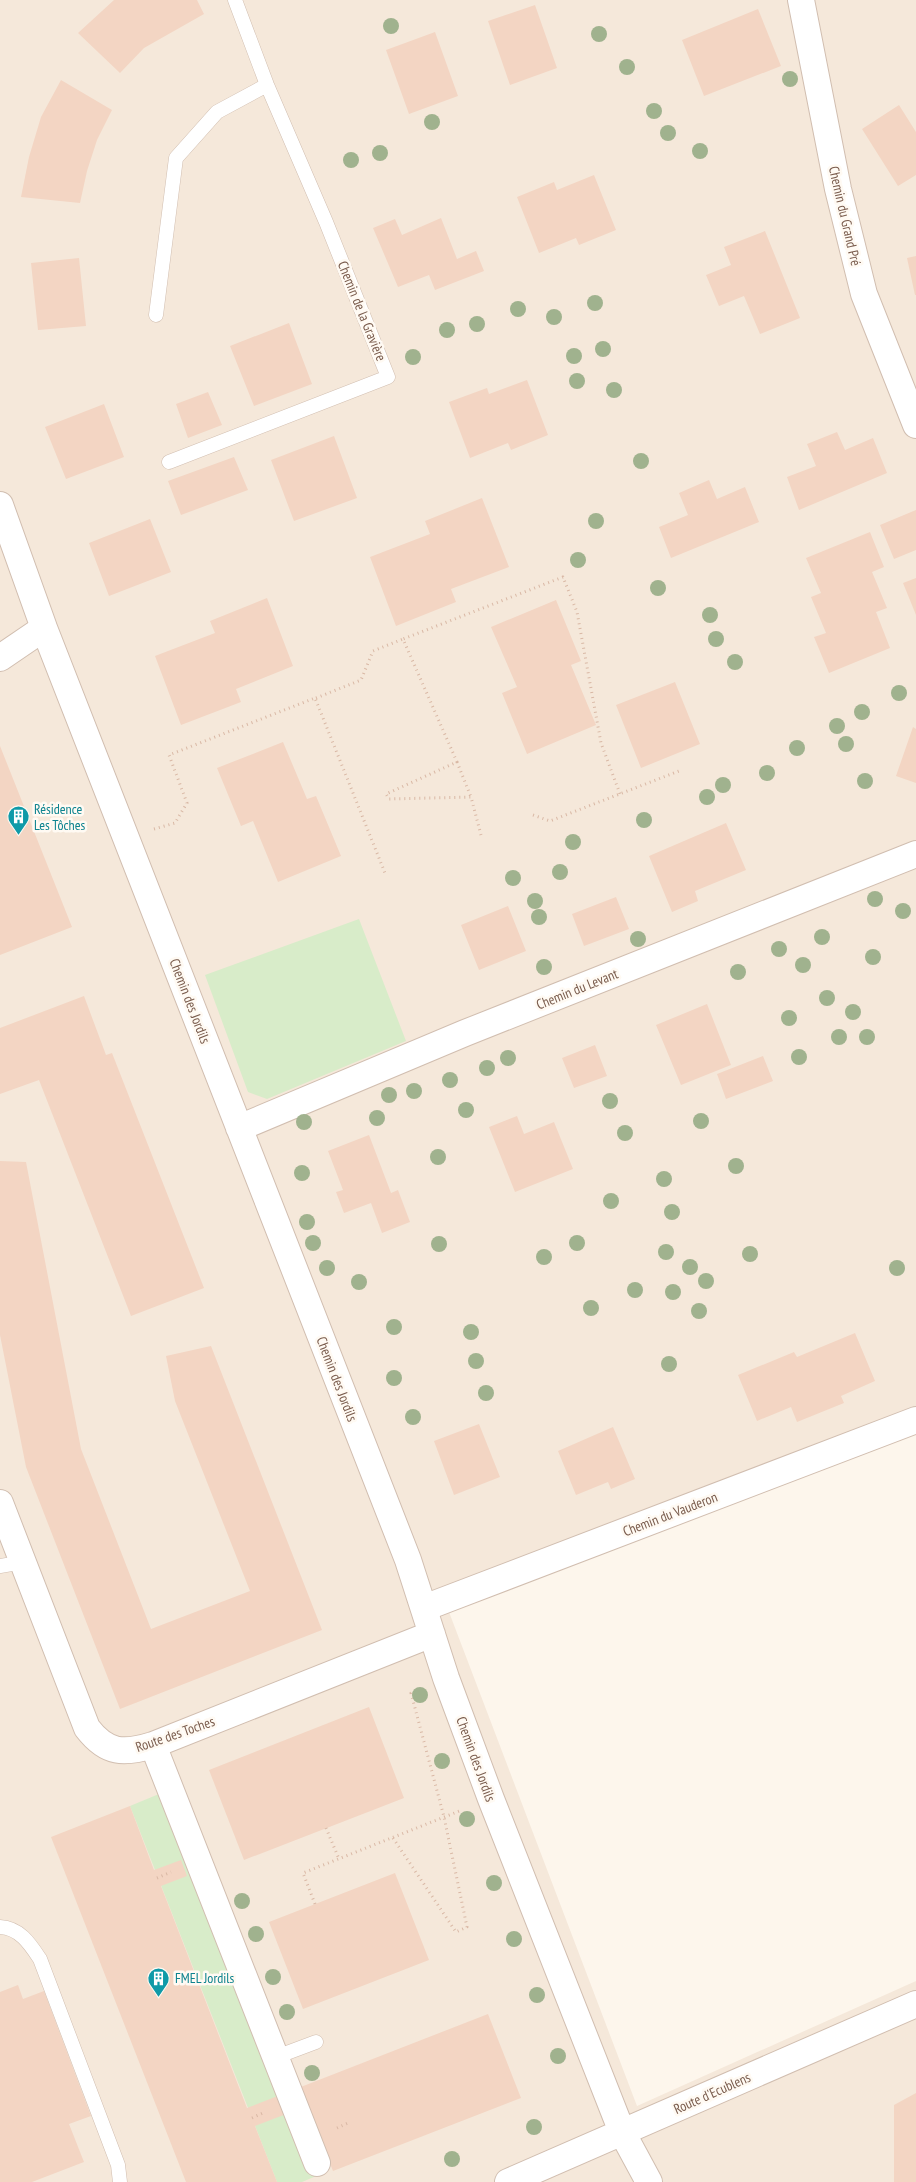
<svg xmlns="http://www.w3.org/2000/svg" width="916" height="2182" viewBox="0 0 916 2182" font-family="'PT Sans Narrow',sans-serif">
  <rect width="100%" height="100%" fill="#fdf6ec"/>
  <path fill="#f5e8da" d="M 0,0 L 916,0 L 916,1431 L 449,1612 L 637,2106 L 916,1981 L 916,2182 L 0,2182 Z"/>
  <path fill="#d8ecc9" d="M 359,919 L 406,1041 L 267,1099 L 248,1092 L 205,975 Z
    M 171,1789 L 321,2174 L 302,2182 L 277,2182 L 130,1806 Z"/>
  <path fill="#f3d5c3" d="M 114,0 L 197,0 L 204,14 L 144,48 L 120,73 L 78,33 Z
    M 535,5 L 557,68 L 510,85 L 488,21 Z
    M 758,9 L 781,66 L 704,96 L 682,40 Z
    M 435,32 L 458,96 L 409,114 L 386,50 Z
    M 61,80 L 112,110 L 97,140 L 87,171 L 80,203 L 21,197 L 29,157 L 41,117 Z
    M 899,105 L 916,132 L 916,175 L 898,186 L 862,129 Z
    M 594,175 L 616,230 L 579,245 L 576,238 L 539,253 L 517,197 L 554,182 L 557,190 Z
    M 441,218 L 457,259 L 476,251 L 484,271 L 435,290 L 429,275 L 398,287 L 373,228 L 395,219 L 402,235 Z
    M 765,231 L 800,318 L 760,334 L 744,296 L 719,306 L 706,275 L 731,265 L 724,247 Z
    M 916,256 L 916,295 L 915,295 L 907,258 Z
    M 79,258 L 86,326 L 38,330 L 31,263 Z
    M 289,323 L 312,384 L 254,406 L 230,346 Z
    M 527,380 L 548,435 L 511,450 L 508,443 L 470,458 L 449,402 L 487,388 L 489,394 Z
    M 208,392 L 222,425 L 188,438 L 176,404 Z
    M 104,404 L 124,457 L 66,479 L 45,427 Z
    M 837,432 L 845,450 L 873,438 L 887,473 L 799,510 L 787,477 L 816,466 L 807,444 Z
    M 334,436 L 357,498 L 294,521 L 271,460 Z
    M 234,457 L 248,490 L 181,515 L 168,481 Z
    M 709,480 L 717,499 L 745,487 L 759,522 L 671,558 L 659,527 L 688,515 L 679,493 Z
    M 482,498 L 509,567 L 451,589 L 456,602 L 396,626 L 370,557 L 430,534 L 425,521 Z
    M 916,510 L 916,550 L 894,559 L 880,525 Z
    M 150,519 L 171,572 L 109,596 L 89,543 Z
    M 870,532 L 884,567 L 872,572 L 887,608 L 876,612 L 890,648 L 829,673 L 814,637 L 826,633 L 811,597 L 821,593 L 806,558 Z
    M 916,578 L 916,615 L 903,583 Z
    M 267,598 L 293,666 L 236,689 L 241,702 L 181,725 L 155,656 L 215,633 L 210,621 Z
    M 556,600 L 581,661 L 571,665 L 596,725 L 527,754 L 502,693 L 517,687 L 491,627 Z
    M 675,682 L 700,744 L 641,768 L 616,705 Z
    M 913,727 L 916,729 L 916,783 L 896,776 Z
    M 283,742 L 307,799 L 316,796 L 341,856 L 278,882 L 253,821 L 241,826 L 217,768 Z
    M 0,746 L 72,927 L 0,955 Z
    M 726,823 L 746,870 L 695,891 L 698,901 L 672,912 L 649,856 Z
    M 616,897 L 629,929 L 584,946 L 572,914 Z
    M 508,906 L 526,951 L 479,970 L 461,925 Z
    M 84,996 L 106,1055 L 112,1053 L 204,1288 L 131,1316 L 39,1080 L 0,1094 L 0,1028 Z
    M 707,1004 L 731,1065 L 681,1085 L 656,1025 Z
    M 595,1045 L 607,1076 L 574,1088 L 562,1058 Z
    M 763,1056 L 773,1081 L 726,1099 L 717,1074 Z
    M 517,1116 L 524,1134 L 554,1122 L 573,1169 L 515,1192 L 489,1127 Z
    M 369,1135 L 391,1193 L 398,1190 L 410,1222 L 382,1233 L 371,1203 L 344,1213 L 336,1192 L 343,1190 L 328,1151 Z
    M 0,1161 L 26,1162 L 81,1449 L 151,1629 L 250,1591 L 175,1401 L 166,1356 L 211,1346 L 322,1630 L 120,1709 L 26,1467 L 0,1335 Z
    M 855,1333 L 875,1381 L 841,1396 L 844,1403 L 797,1422 L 791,1407 L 757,1421 L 738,1375 L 794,1352 L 797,1357 Z
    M 479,1424 L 500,1477 L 454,1495 L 434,1441 Z
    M 613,1427 L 635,1479 L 611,1489 L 608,1482 L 576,1495 L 558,1451 Z
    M 369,1707 L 404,1798 L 244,1860 L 209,1770 Z
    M 130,1806 L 154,1870 L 181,1860 L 187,1876 L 161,1886 L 247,2108 L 488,2014 L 521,2098 L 333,2171 L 307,2106 L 255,2126 L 277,2182 L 186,2182 L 51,1837 Z
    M 395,1873 L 429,1960 L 303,2009 L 269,1922 Z
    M 18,1985 L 23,1999 L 44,1991 L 91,2116 L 69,2124 L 84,2162 L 32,2182 L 0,2182 L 0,1992 Z
    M 916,2093 L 916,2182 L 894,2182 L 894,2105 Z"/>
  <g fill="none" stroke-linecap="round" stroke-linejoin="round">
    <defs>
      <path id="lane" d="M 156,315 L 176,158 L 217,112 L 267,85
        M 169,462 L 388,377 L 326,222 L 267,85 L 235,0
        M 0,1566 L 23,1562
        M 0,1927 C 20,1928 30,1944 40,1959 L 118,2165 L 120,2182
        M 276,2057 L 316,2042"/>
      <path id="street" d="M 801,0 L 838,189 L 864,294 L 916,425
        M 0,505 L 44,628 L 408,1560 L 446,1678 L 491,1799 L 622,2132 L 649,2182
        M 0,658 L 44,628
        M 239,1128 L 465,1033 L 916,854
        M 0,1503 L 87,1728 C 107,1754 124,1754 153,1745 L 432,1634
        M 424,1608 L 916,1420
        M 153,1745 L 317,2163
        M 508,2182 L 916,2004"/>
    </defs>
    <use href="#lane" stroke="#d1beb0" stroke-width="15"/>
    <use href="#street" stroke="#d1beb0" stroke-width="28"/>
    <path stroke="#d9b8a5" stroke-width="3" stroke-dasharray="1 4" stroke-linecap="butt" d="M 316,698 L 361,680 L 373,651 L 403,639
      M 457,762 L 471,797
      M 533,815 L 550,821 L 679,771
      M 154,829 L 175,823 L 187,803 L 169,755 L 315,698 L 385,873
      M 481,835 L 471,797 L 389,799 L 386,794 L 457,762 L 403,639 L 563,577 L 577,612 L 601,743 L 620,794
      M 326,1828 L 339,1859
      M 393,1838 L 456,1932 L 467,1927 L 444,1817 L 411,1693 L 419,1689
      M 157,1878 L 171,1872
      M 315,1904 L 303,1873 L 462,1810
      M 252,2118 L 265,2112
      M 337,2128 L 348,2123"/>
    <use href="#lane" stroke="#fff" stroke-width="14"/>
    <use href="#street" stroke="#fff" stroke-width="26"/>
  </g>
  <g fill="#a0b28e">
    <circle cx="391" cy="26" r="8"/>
    <circle cx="599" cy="34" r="8"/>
    <circle cx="627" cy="67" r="8"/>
    <circle cx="790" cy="79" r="8"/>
    <circle cx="654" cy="111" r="8"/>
    <circle cx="432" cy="122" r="8"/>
    <circle cx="668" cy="133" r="8"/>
    <circle cx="700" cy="151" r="8"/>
    <circle cx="380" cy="153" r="8"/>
    <circle cx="351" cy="160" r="8"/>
    <circle cx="595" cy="303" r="8"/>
    <circle cx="518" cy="309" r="8"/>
    <circle cx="554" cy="317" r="8"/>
    <circle cx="477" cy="324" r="8"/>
    <circle cx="447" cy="330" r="8"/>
    <circle cx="603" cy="349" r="8"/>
    <circle cx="574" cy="356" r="8"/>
    <circle cx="413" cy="357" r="8"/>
    <circle cx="577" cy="381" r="8"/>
    <circle cx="614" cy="390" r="8"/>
    <circle cx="641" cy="461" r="8"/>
    <circle cx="596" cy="521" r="8"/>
    <circle cx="578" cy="560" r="8"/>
    <circle cx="658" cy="588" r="8"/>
    <circle cx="710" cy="615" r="8"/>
    <circle cx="716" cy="639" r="8"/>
    <circle cx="735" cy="662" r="8"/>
    <circle cx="899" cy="693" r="8"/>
    <circle cx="862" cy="712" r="8"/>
    <circle cx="837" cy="726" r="8"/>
    <circle cx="846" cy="744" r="8"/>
    <circle cx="797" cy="748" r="8"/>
    <circle cx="767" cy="773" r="8"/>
    <circle cx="865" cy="781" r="8"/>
    <circle cx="723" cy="785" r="8"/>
    <circle cx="707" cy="797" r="8"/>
    <circle cx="644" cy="820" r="8"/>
    <circle cx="573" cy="842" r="8"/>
    <circle cx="560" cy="872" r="8"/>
    <circle cx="513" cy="878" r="8"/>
    <circle cx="875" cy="899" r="8"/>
    <circle cx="535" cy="901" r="8"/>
    <circle cx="903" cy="911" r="8"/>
    <circle cx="539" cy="917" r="8"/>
    <circle cx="822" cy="937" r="8"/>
    <circle cx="638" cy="939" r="8"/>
    <circle cx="779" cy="949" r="8"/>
    <circle cx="873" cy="957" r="8"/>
    <circle cx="803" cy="965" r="8"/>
    <circle cx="544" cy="967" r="8"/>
    <circle cx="738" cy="972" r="8"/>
    <circle cx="827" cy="998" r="8"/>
    <circle cx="853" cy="1012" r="8"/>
    <circle cx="789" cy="1018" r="8"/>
    <circle cx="839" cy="1037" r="8"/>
    <circle cx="867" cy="1037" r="8"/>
    <circle cx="799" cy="1057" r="8"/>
    <circle cx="508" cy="1058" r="8"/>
    <circle cx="487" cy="1068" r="8"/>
    <circle cx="450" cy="1080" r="8"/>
    <circle cx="414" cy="1091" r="8"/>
    <circle cx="389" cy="1095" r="8"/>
    <circle cx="610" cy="1101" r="8"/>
    <circle cx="466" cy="1110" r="8"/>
    <circle cx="377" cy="1118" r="8"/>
    <circle cx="701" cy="1121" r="8"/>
    <circle cx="304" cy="1122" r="8"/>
    <circle cx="625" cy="1133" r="8"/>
    <circle cx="438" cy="1157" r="8"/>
    <circle cx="736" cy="1166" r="8"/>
    <circle cx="302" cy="1173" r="8"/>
    <circle cx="664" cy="1179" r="8"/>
    <circle cx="611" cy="1201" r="8"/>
    <circle cx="672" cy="1212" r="8"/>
    <circle cx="307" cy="1222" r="8"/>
    <circle cx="313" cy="1243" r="8"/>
    <circle cx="577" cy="1243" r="8"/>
    <circle cx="439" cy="1244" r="8"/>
    <circle cx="666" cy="1252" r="8"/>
    <circle cx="750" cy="1254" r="8"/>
    <circle cx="544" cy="1257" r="8"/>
    <circle cx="690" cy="1267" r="8"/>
    <circle cx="327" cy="1268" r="8"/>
    <circle cx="897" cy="1268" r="8"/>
    <circle cx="706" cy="1281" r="8"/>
    <circle cx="359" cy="1282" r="8"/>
    <circle cx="635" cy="1290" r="8"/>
    <circle cx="673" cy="1292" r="8"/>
    <circle cx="591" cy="1308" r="8"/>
    <circle cx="699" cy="1311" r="8"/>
    <circle cx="394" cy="1327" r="8"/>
    <circle cx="471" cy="1332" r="8"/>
    <circle cx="476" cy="1361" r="8"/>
    <circle cx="669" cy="1364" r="8"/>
    <circle cx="394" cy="1378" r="8"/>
    <circle cx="486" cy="1393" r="8"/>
    <circle cx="413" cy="1417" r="8"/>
    <circle cx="420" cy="1695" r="8"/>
    <circle cx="442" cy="1761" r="8"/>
    <circle cx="467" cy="1819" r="8"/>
    <circle cx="494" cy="1883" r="8"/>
    <circle cx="242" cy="1901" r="8"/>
    <circle cx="256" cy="1934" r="8"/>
    <circle cx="514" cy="1939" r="8"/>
    <circle cx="273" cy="1977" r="8"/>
    <circle cx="537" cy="1995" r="8"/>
    <circle cx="287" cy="2012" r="8"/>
    <circle cx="558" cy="2056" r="8"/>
    <circle cx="312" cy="2073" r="8"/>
    <circle cx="534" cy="2127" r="8"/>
    <circle cx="452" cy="2159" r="8"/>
  </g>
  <defs>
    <symbol id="building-pin" viewBox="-11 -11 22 30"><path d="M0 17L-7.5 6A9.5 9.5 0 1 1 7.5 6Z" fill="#0f9aa8" stroke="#fffaf3"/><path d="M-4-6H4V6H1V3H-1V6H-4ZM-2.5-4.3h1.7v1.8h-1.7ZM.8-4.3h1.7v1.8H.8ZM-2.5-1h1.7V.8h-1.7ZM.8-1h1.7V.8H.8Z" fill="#fff"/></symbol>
  </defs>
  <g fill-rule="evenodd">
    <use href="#building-pin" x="6" y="804" width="25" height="34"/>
    <use href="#building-pin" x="146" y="1966" width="25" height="34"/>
  </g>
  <g text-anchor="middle" stroke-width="5" stroke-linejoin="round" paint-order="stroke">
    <g font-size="14" fill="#7a5c4d" stroke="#fffaf3">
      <text transform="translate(845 216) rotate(77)" y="5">Chemin du Grand Pré</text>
      <text transform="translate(362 311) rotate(68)" y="5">Chemin de la Gravière</text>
      <text transform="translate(577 989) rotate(-22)" y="5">Chemin du Levant</text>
      <text transform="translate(190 1001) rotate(69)" y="5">Chemin des Jordils</text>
      <text transform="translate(337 1379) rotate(69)" y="5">Chemin des Jordils</text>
      <text transform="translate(670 1514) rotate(-21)" y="5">Chemin du Vauderon</text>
      <text transform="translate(175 1734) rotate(-19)" y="5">Route des Toches</text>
      <text transform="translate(476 1759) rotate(70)" y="5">Chemin des Jordils</text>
      <text transform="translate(712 2093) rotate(-24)" y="5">Route d'Ecublens</text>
    </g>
    <g font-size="14" fill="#0d838f" stroke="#fffaf3" text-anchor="start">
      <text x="34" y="814">Résidence<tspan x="34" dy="16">Les Tôches</tspan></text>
      <text x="175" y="1983">FMEL Jordils</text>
    </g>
  </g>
</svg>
